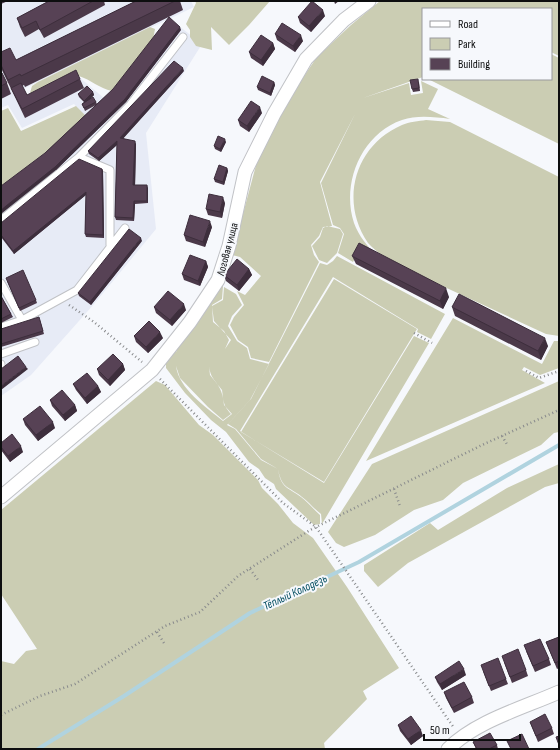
<svg xmlns="http://www.w3.org/2000/svg" width="560" height="750" viewBox="0 0 560 750" font-family="'Sofia Sans Condensed',sans-serif">
  <rect width="100%" height="100%" fill="#f6f8fc"/>
  <path fill="#e7ebf6" d="M 1,1 L 191,1 L 194,7 L 15,93 L 7,80 L 1,83 Z
    M 170,19 L 202,44 L 146,133 L 156,229 L 94,304 L 31,375 L 1,396 L 1,188 L 85,116 L 74,104 L 22,128 L 8,105 L 1,108 L 1,85 L 6,82 L 14,95 L 30,102 L 79,77 L 105,99 Z"/>
  <path fill="#cbcdb3" fill-rule="evenodd" d="M 195,1 L 270,1 L 249,25 L 229,45 L 211,27 L 212,50 L 196,46 L 190,37 L 190,30 L 186,24 L 196,3 Z
    M 380,1 L 559,1 L 559,56 L 551,52 L 551,9 L 423,9 L 423,77 L 363,98 L 409,83 L 411,95 L 423,93 L 421,81 L 438,89 L 428,109 L 450,119 C 434,117 417,115 402,120 C 361,134 341,184 354,223 C 359,237 369,248 379,258 L 361,248 L 353,262 L 338,253 L 344,234 L 340,228 L 333,225 L 321,183 L 355,114 L 320,182 L 332,226 L 323,227 L 319,236 L 311,245 L 314,255 L 319,262 L 269,362 L 251,358 L 248,347 L 238,340 L 230,325 L 234,317 L 244,305 L 237,291 L 245,295 L 261,276 L 240,257 L 232,255 L 259,154 L 287,101 L 317,57 L 351,25 Z
    M 150,27 L 155,29 L 153,40 L 112,91 C 99,88 91,80 79,76 L 32,98 L 30,93 L 32,86 L 38,82 Z
    M 551,54 L 559,58 L 559,144 L 428,79 L 551,79 Z
    M 76,106 L 86,116 L 44,154 L 1,187 L 1,111 L 8,108 L 21,131 Z
    M 426,120 L 450,122 L 559,177 L 559,336 L 546,334 L 386,260 C 381,254 373,249 368,243 C 339,201 355,145 402,125 C 409,122 419,121 426,120 Z
    M 327,226 L 340,229 L 343,234 L 337,253 L 327,263 L 319,260 L 312,246 L 320,237 L 323,228 Z
    M 337,256 L 445,314 L 431,339 L 417,332 L 418,329 L 333,277 L 240,431 L 324,483 L 414,336 L 429,343 L 322,524 L 321,514 C 314,509 309,502 302,497 C 289,486 282,490 278,469 L 261,459 L 236,429 L 228,424 L 251,399 L 320,263 L 327,265 L 333,261 Z
    M 334,279 L 417,329 L 324,482 L 241,432 Z
    M 221,284 L 223,286 L 222,299 L 212,305 L 213,322 L 224,331 L 229,340 L 225,349 L 231,340 L 214,321 L 212,306 L 223,300 L 224,287 L 236,294 L 242,305 L 232,316 L 228,326 L 237,341 L 247,348 L 250,359 L 269,364 L 250,400 L 227,425 L 235,429 L 261,460 L 278,469 C 281,489 288,487 301,497 C 308,502 313,509 320,515 L 320,524 L 314,525 L 276,489 L 274,484 L 265,478 L 259,469 L 249,462 L 226,432 L 211,420 L 185,393 L 166,368 L 166,360 L 171,352 L 176,352 L 178,347 L 175,351 L 172,351 ZM 176,366 L 180,378 L 208,407 L 223,420 L 231,414 C 222,404 225,402 221,391 C 217,380 211,381 209,366 L 210,375 L 222,390 L 224,405 L 232,414 L 223,421 C 206,407 179,389 176,366 Z
    M 453,318 L 542,364 L 554,341 L 559,341 L 559,368 L 540,375 L 524,367 L 522,370 L 545,383 L 366,461 Z
    M 156,381 L 165,385 L 199,425 L 213,435 L 258,480 L 262,488 L 278,504 L 293,523 L 313,538 L 347,587 L 399,668 L 363,691 L 367,699 L 324,743 L 325,749 L 1,749 L 1,661 L 14,664 L 26,651 L 37,649 L 1,594 L 1,510 Z
    M 559,381 L 559,432 L 554,433 L 541,445 L 463,483 L 443,500 L 414,510 L 375,535 L 344,547 L 336,543 L 328,532 L 372,464 Z
    M 559,464 L 559,483 L 545,487 L 408,563 L 378,587 L 364,571 L 364,565 L 430,523 L 438,530 L 507,488 Z"/>
  <g fill="none" stroke-linecap="round" stroke-linejoin="round">
    <path stroke="#b0d3df" stroke-width="4" d="M 38,749 L 124,696 L 250,613 L 359,562 L 559,445"/>
    <defs>
      <path id="service" d="M 79,157 L 110,170 L 110,245
        M 1,220 L 79,157 L 130,105 L 183,37
        M 1,283 L 22,320 L 1,327
        M 22,320 L 77,290 L 125,228
        M 1,354 L 35,342
        M 1,364 L 1,367"/>
      <path id="minor" d="M 1,497 L 152,370 L 190,322 L 218,280 L 229,246 L 245,172 L 274,114 L 306,59 L 344,20 L 369,1
        M 448,749 C 476,721 523,708 559,692"/>
    </defs>
    <use href="#service" stroke="#c0c2c6" stroke-width="9"/>
    <use href="#minor" stroke="#c0c2c6" stroke-width="15"/>
    <path stroke="#888a8c" stroke-width="2.5" stroke-dasharray="1 3" stroke-linecap="butt" d="M 69,305 L 94,322 L 142,362
      M 414,333 L 432,343
      M 526,371 L 539,378 L 559,371
      M 160,379 L 283,503 L 316,527 L 454,728
      M 502,436 L 508,446
      M 394,489 L 400,506
      M 250,569 L 258,580
      M 157,632 L 164,643
      M 1,715 L 40,696 L 75,684 L 165,626 L 200,612 L 238,576 L 310,530 L 482,445 L 559,410"/>
    <use href="#service" stroke="#fff" stroke-width="7"/>
    <use href="#minor" stroke="#fff" stroke-width="13"/>
  </g>
  <path fill="#4b3949" d="M 1,1 L 8,1 L 1,4 Z
    M 49,1 L 104,1 L 105,5 L 44,38 L 39,29 L 25,37 L 20,27 L 17,18 Z
    M 136,1 L 180,1 L 183,10 L 25,87 L 24,85 L 22,86 L 27,95 L 80,79 L 84,88 L 25,118 L 1,68 L 1,52 L 16,60 Z
    M 325,16 L 311,32 L 300,23 L 298,17 Z
    M 181,30 L 126,102 L 56,170 L 45,153 L 96,105 L 85,111 L 82,104 L 84,102 L 79,97 L 78,94 L 93,92 L 94,95 L 91,98 L 96,102 L 97,104 Z
    M 275,34 L 303,41 L 295,52 L 277,40 Z
    M 273,43 L 275,49 L 263,66 L 251,58 L 249,52 Z
    M 184,71 L 123,138 L 136,144 L 135,185 L 148,188 L 148,203 L 135,204 L 134,221 L 116,220 L 115,217 L 117,145 L 99,161 L 89,154 L 88,151 Z
    M 1,74 L 7,83 L 11,94 L 1,99 Z
    M 274,82 L 275,85 L 271,96 L 258,90 L 257,87 Z
    M 419,82 L 420,91 L 413,92 L 412,89 Z
    M 262,113 L 249,132 L 240,126 L 238,120 Z
    M 226,142 L 221,152 L 215,149 L 214,146 Z
    M 227,168 L 228,171 L 224,185 L 215,182 L 214,179 Z
    M 102,169 L 103,171 L 104,238 L 86,237 L 85,234 L 86,195 L 14,254 L 1,237 L 1,223 Z
    M 225,203 L 222,218 L 208,215 L 206,209 Z
    M 212,227 L 205,247 L 186,241 L 184,235 Z
    M 142,241 L 91,305 L 79,296 L 78,293 Z
    M 352,256 L 449,297 L 443,309 L 356,264 Z
    M 206,261 L 208,267 L 200,286 L 184,280 L 182,274 Z
    M 249,269 L 252,275 L 239,291 L 226,281 L 224,275 Z
    M 7,281 L 36,300 L 37,303 L 20,311 Z
    M 1,296 L 13,317 L 1,323 Z
    M 154,307 L 186,310 L 172,326 L 156,313 Z
    M 452,307 L 548,346 L 541,360 L 455,316 Z
    M 40,320 L 44,334 L 1,347 L 1,329 Z
    M 134,336 L 163,338 L 148,353 L 136,342 Z
    M 123,364 L 125,370 L 110,386 L 99,375 L 97,369 Z
    M 73,384 L 98,386 L 101,392 L 87,404 L 76,390 Z
    M 50,400 L 75,405 L 77,411 L 65,421 L 52,406 Z
    M 23,419 L 55,428 L 38,441 L 25,425 Z
    M 1,443 L 23,452 L 10,462 L 1,450 Z
    M 559,637 L 559,668 L 557,669 L 546,642 Z
    M 526,651 L 549,659 L 551,665 L 535,672 Z
    M 504,662 L 526,670 L 528,676 L 512,683 Z
    M 483,671 L 506,679 L 508,684 L 491,691 Z
    M 466,675 L 442,690 L 437,682 L 435,677 Z
    M 444,692 L 472,697 L 474,703 L 454,713 L 446,698 Z
    M 530,722 L 552,728 L 554,734 L 538,742 Z
    M 398,725 L 423,736 L 411,745 L 400,731 Z
    M 473,742 L 497,745 L 498,749 L 476,749 Z"/>
  <path fill="#3d2e3c" d="M 334,1 L 339,1 L 335,4 Z
    M 323,10 L 325,16 L 311,32 L 309,26 Z
    M 180,27 L 181,30 L 126,102 L 56,170 L 1,214 L 1,210 Z
    M 301,35 L 303,41 L 295,52 L 293,46 Z
    M 273,43 L 275,49 L 263,66 L 261,60 Z
    M 183,68 L 184,71 L 121,141 L 120,138 Z
    M 274,82 L 275,85 L 271,96 L 270,93 Z
    M 93,92 L 94,95 L 85,104 L 84,101 Z
    M 260,107 L 262,113 L 249,132 L 247,126 Z
    M 225,139 L 226,142 L 221,152 L 220,149 Z
    M 117,141 L 118,144 L 99,161 L 98,158 Z
    M 135,141 L 136,144 L 135,188 L 133,185 Z
    M 227,168 L 228,171 L 224,185 L 223,182 Z
    M 102,169 L 103,171 L 104,238 L 103,235 Z
    M 147,185 L 148,188 L 148,203 L 147,201 Z
    M 86,192 L 87,194 L 14,254 L 13,251 Z
    M 223,197 L 225,203 L 222,218 L 220,212 Z
    M 134,201 L 135,204 L 134,221 L 133,218 Z
    M 210,221 L 212,227 L 205,247 L 203,242 Z
    M 141,238 L 142,241 L 91,305 L 90,302 Z
    M 206,261 L 208,267 L 200,286 L 198,281 Z
    M 249,269 L 252,275 L 239,291 L 237,285 Z
    M 446,288 L 449,297 L 443,309 L 440,301 Z
    M 184,304 L 186,310 L 172,326 L 170,320 Z
    M 160,332 L 163,338 L 148,353 L 146,347 Z
    M 545,338 L 548,346 L 541,360 L 538,351 Z
    M 123,364 L 125,370 L 110,386 L 108,380 Z
    M 26,367 L 28,369 L 1,390 L 1,386 Z
    M 98,386 L 101,392 L 87,404 L 85,398 Z
    M 75,405 L 77,411 L 65,421 L 63,415 Z
    M 53,422 L 55,428 L 38,441 L 36,435 Z
    M 21,446 L 23,452 L 10,462 L 8,456 Z
    M 464,669 L 466,675 L 442,690 L 440,684 Z
    M 421,730 L 423,736 L 411,745 L 408,739 Z"/>
  <path fill="#574255" stroke="#3d2e3c" d="M 49,1 L 93,1 L 40,30 L 36,21 L 22,28 L 17,18 Z
    M 136,1 L 175,1 L 21,76 L 20,74 L 8,80 L 1,65 L 1,52 L 10,48 L 16,60 Z
    M 312,1 L 323,10 L 309,26 L 298,17 Z
    M 169,17 L 180,27 L 125,99 L 55,167 L 1,210 L 1,186 L 45,153 L 113,89 Z
    M 282,23 L 301,35 L 293,46 L 275,34 Z
    M 261,35 L 273,43 L 261,60 L 249,52 Z
    M 174,61 L 183,68 L 120,138 L 135,141 L 133,185 L 147,185 L 147,201 L 134,201 L 133,218 L 115,217 L 117,141 L 98,158 L 88,151 Z
    M 76,70 L 80,79 L 22,109 L 11,88 L 21,83 L 27,95 Z
    M 2,73 L 7,83 L 1,86 L 1,74 Z
    M 262,76 L 274,82 L 270,93 L 257,87 Z
    M 418,79 L 419,88 L 412,89 L 410,80 Z
    M 87,86 L 93,92 L 84,101 L 78,94 Z
    M 93,97 L 96,102 L 84,108 L 82,104 Z
    M 251,101 L 260,107 L 247,126 L 238,120 Z
    M 218,136 L 225,139 L 220,149 L 214,146 Z
    M 79,159 L 102,169 L 103,235 L 85,234 L 86,192 L 13,251 L 1,235 L 1,223 Z
    M 219,165 L 227,168 L 223,182 L 214,179 Z
    M 209,194 L 223,197 L 220,212 L 206,209 Z
    M 190,215 L 210,221 L 203,242 L 184,235 Z
    M 129,229 L 141,238 L 90,302 L 78,293 Z
    M 359,243 L 446,288 L 440,301 L 352,256 Z
    M 190,255 L 206,261 L 198,281 L 182,274 Z
    M 237,259 L 249,269 L 237,285 L 224,275 Z
    M 23,270 L 36,300 L 19,308 L 6,278 Z
    M 168,291 L 184,304 L 170,320 L 154,307 Z
    M 459,294 L 545,338 L 538,351 L 452,307 Z
    M 1,296 L 11,314 L 1,319 Z
    M 39,317 L 43,331 L 1,344 L 1,329 Z
    M 149,321 L 160,332 L 146,347 L 134,336 Z
    M 113,354 L 123,364 L 108,380 L 97,369 Z
    M 18,356 L 26,367 L 1,386 L 1,369 Z
    M 87,373 L 98,386 L 85,398 L 73,384 Z
    M 62,390 L 75,405 L 63,415 L 50,400 Z
    M 40,406 L 53,422 L 36,435 L 23,419 Z
    M 12,434 L 21,446 L 8,456 L 1,447 L 1,443 Z
    M 559,637 L 559,661 L 555,663 L 546,642 Z
    M 540,639 L 549,659 L 533,666 L 524,645 Z
    M 518,649 L 526,670 L 510,677 L 502,656 Z
    M 498,658 L 506,679 L 489,686 L 481,665 Z
    M 459,661 L 464,669 L 440,684 L 435,677 Z
    M 464,682 L 472,697 L 452,708 L 444,692 Z
    M 545,714 L 552,728 L 536,736 L 530,722 Z
    M 411,716 L 421,730 L 408,739 L 398,725 Z
    M 490,733 L 497,745 L 489,749 L 477,749 L 473,742 Z
    M 522,734 L 529,749 L 511,749 L 507,741 Z
    M 559,736 L 559,745 L 556,737 Z"/>
  <g text-anchor="middle" stroke-width="4" stroke-linejoin="round" paint-order="stroke">
    <g font-size="11" fill="#0d0e0f" stroke="#f6f8fc">
      <text transform="translate(227 249) rotate(-75)" y="4">Логовая улица</text>
    </g>
    <g font-size="12" font-style="italic" fill="#004c5f" stroke="#f6f8fc">
      <text transform="translate(295 592) rotate(-25)" y="4">Тёплый Колодезь</text>
    </g>
  </g>
  <rect width="560" height="750" fill="none" stroke="#0d0e0f" stroke-width="4"/>
  <rect x="422" y="8" width="130" height="72" fill="#f6f8fc" stroke="#999a9d"/>
  <rect x="430" y="21" width="20" height="6" fill="#ffffff" stroke="#999a9d"/>
  <text x="458" y="28" font-size="12" fill="#0d0e0f">Road</text>
  <rect x="430" y="38" width="20" height="12" fill="#cbcdb3" stroke="#999a9d"/>
  <text x="458" y="48" font-size="12" fill="#0d0e0f">Park</text>
  <rect x="430" y="58" width="20" height="12" fill="#574255" stroke="#999a9d"/>
  <text x="458" y="68" font-size="12" fill="#0d0e0f">Building</text>
  <path d="M424 734v6h96v-6" fill="none" stroke="#0d0e0f" stroke-width="2"/>
  <text x="430" y="734" font-size="12" fill="#0d0e0f" stroke="#f6f8fc" stroke-width="3" paint-order="stroke">50 m</text>
</svg>
